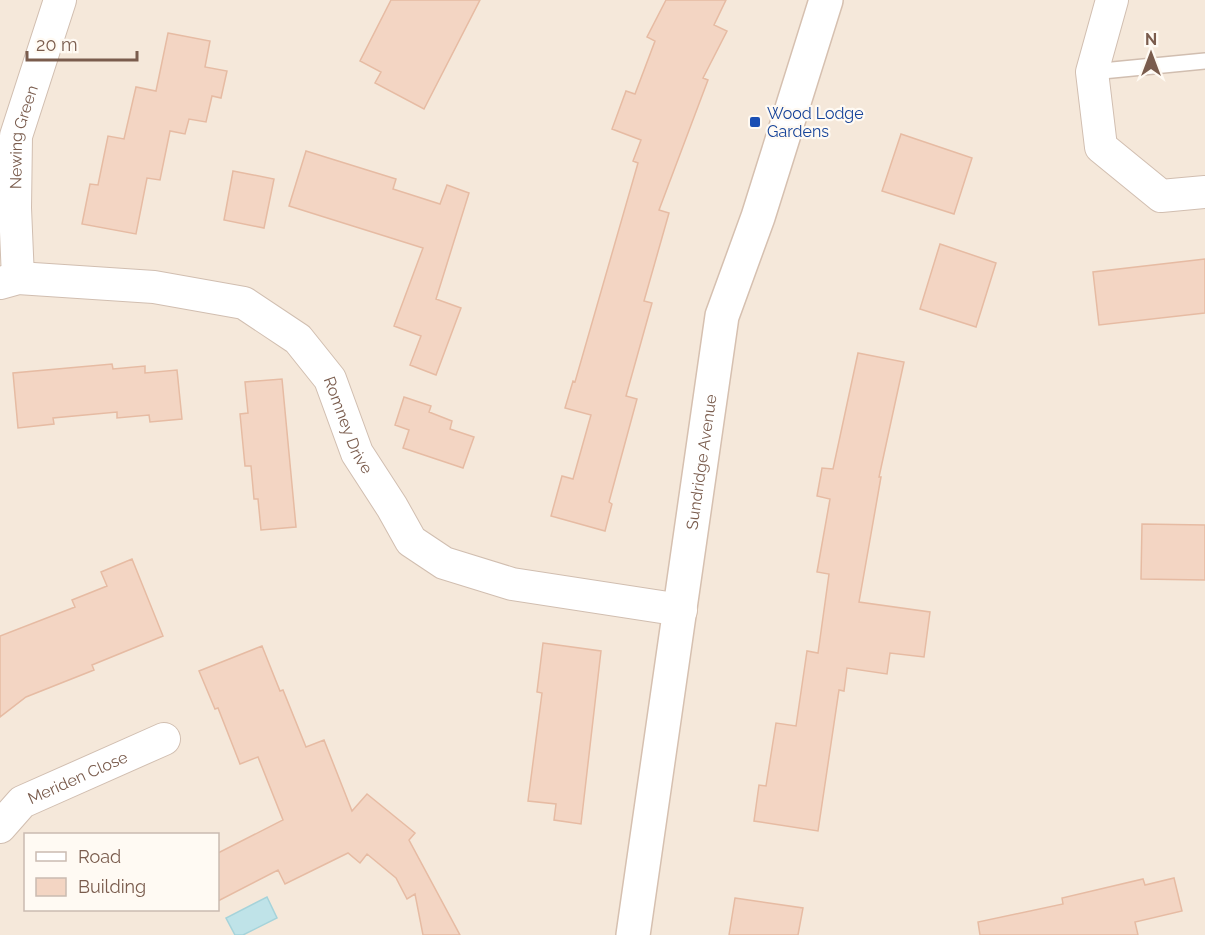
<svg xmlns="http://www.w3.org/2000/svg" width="1205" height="935" viewBox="0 0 1205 935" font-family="Raleway,sans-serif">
  <rect width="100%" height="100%" fill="#fdf6ec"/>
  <path fill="#f5e8da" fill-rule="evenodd" d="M 0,0 L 1205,0 L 1205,935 L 0,935 ZM 26,834 L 218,834 L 218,910 L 26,910 Z"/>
  <path fill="#bfe3e8" stroke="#a5d3da" stroke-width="1.5" d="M 267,897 L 277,918 L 243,935 L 235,935 L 226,918 Z"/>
  <path fill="#f3d5c3" stroke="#e6bba3" stroke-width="1.5" d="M 391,0 L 480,0 L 424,109 L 375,83 L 381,72 L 360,61 Z
    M 666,0 L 726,0 L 714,25 L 727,31 L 703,78 L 708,80 L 659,210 L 669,213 L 644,301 L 652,303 L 626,396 L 637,399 L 609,502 L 612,504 L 605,531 L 551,516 L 562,476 L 573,479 L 591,415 L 565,408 L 573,381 L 575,382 L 638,163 L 633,161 L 641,140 L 612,129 L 626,91 L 635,94 L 655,41 L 647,37 Z
    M 168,33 L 210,41 L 205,67 L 227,71 L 221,98 L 212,96 L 206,122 L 189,119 L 185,134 L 170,131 L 160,180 L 147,178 L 136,234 L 82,224 L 90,184 L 98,185 L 108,136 L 124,139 L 136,87 L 156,91 Z
    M 901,134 L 972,158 L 954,214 L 882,191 Z
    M 306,151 L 396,179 L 393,189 L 440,204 L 447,185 L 469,193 L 436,299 L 461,308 L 436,375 L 410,365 L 421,336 L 394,326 L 423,248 L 289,206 Z
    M 233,171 L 274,179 L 264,228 L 224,220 Z
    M 940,244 L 996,263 L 976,327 L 920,309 Z
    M 1205,259 L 1205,313 L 1099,325 L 1093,272 Z
    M 858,353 L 904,362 L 879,477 L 881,477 L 859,602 L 930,612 L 924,657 L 890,653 L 887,674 L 847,668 L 844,691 L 839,690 L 818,831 L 754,821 L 759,785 L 766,786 L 776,723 L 796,726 L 807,651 L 818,653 L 829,574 L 817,572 L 830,499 L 817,496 L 822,468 L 833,469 Z
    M 112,364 L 113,369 L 145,366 L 145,373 L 177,370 L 182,419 L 150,422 L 149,415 L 117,418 L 117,412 L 53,418 L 54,424 L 18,428 L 13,373 Z
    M 282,379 L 296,527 L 261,530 L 258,499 L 254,499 L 251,466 L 245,466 L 240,414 L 248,413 L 245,382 Z
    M 404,397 L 431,406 L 429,412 L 452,421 L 450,429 L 474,437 L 463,468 L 403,448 L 409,430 L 395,425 Z
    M 1142,524 L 1205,525 L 1205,580 L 1141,579 Z
    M 132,559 L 163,636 L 92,665 L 94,670 L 26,697 L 0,717 L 0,636 L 75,607 L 72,600 L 107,586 L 101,572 Z
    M 543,643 L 601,651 L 581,824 L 554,820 L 556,804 L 528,801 L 542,693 L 537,692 Z
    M 262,646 L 280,691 L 283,690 L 306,747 L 324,740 L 352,811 L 367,794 L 415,833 L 409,840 L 460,935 L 423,935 L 415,894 L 407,899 L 396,878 L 367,854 L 360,863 L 348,853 L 285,884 L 278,870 L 218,901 L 218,853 L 283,820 L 258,757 L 240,764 L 218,708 L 215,709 L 199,671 Z
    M 1174,878 L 1182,911 L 1135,922 L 1138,935 L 980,935 L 978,922 L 1063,904 L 1062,898 L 1143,879 L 1145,885 Z
    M 735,898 L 803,908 L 798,935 L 729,935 Z"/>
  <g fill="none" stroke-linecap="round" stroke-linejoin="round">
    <defs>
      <path id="lane" d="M 1092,72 L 1205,61"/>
      <g id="street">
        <path d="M 1112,0 L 1092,72 L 1101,147 L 1161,196 L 1205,192"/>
        <path id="s1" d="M 18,278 L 15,208 L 16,136 L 60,0"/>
        <path id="s2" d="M 0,283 L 18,278 L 154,287 L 244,303 L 298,339 L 330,379 L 357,453 L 392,507 L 411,541 L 444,563 L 512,584 L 681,610"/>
        <path id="s3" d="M 0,827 L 22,802 L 164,739"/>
      </g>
      <g id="secondary">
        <path id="s4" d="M 633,935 L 722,316 L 758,217 L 826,0"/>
      </g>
    </defs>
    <use href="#lane" stroke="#d1beb0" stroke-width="18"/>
    <use href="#street" stroke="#d1beb0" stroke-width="34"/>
    <use href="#secondary" stroke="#d6c0b0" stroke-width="36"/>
    <use href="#lane" stroke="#fff" stroke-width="15"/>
    <use href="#street" stroke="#fff" stroke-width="32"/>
    <use href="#secondary" stroke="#fff" stroke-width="33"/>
  </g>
  <rect fill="#1a4fb4" stroke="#fffaf3" stroke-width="2" x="749" y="116" width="12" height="12" rx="3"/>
  <g text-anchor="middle" stroke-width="4.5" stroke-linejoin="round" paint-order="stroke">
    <g font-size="16" fill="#164399" stroke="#fffaf3" text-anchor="start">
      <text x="767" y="119">Wood Lodge<tspan x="767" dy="18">Gardens</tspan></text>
    </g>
    <g font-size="16" fill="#7a5c4d" stroke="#fffaf3">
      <text dy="6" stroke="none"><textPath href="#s1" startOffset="142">Newing Green</textPath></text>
      <text dy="6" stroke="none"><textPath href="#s2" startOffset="412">Romney Drive</textPath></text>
      <text dy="6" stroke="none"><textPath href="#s4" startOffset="478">Sundridge Avenue</textPath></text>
      <text dy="6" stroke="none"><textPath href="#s3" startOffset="94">Meriden Close</textPath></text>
    </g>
  </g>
  <rect x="24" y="833" width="195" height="78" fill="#fffaf3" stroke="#cabbb1" stroke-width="1.5"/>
  <rect x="36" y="852" width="30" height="9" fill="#ffffff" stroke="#cabbb1" stroke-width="1.5"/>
  <text x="78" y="863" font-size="18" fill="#7a5c4d">Road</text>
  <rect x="36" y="878" width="30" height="18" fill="#f3d5c3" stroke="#cabbb1" stroke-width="1.5"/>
  <text x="78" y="893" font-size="18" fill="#7a5c4d">Building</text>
  <g transform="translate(1151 54)" stroke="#fffaf3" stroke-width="4.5" paint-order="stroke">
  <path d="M0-4.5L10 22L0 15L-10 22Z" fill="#7a5c4d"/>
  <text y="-9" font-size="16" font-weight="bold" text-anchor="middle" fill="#7a5c4d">N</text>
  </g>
  <path d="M27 51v9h110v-9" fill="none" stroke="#7a5c4d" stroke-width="3"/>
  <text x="36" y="51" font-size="18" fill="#7a5c4d" stroke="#fffaf3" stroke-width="4.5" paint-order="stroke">20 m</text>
</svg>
